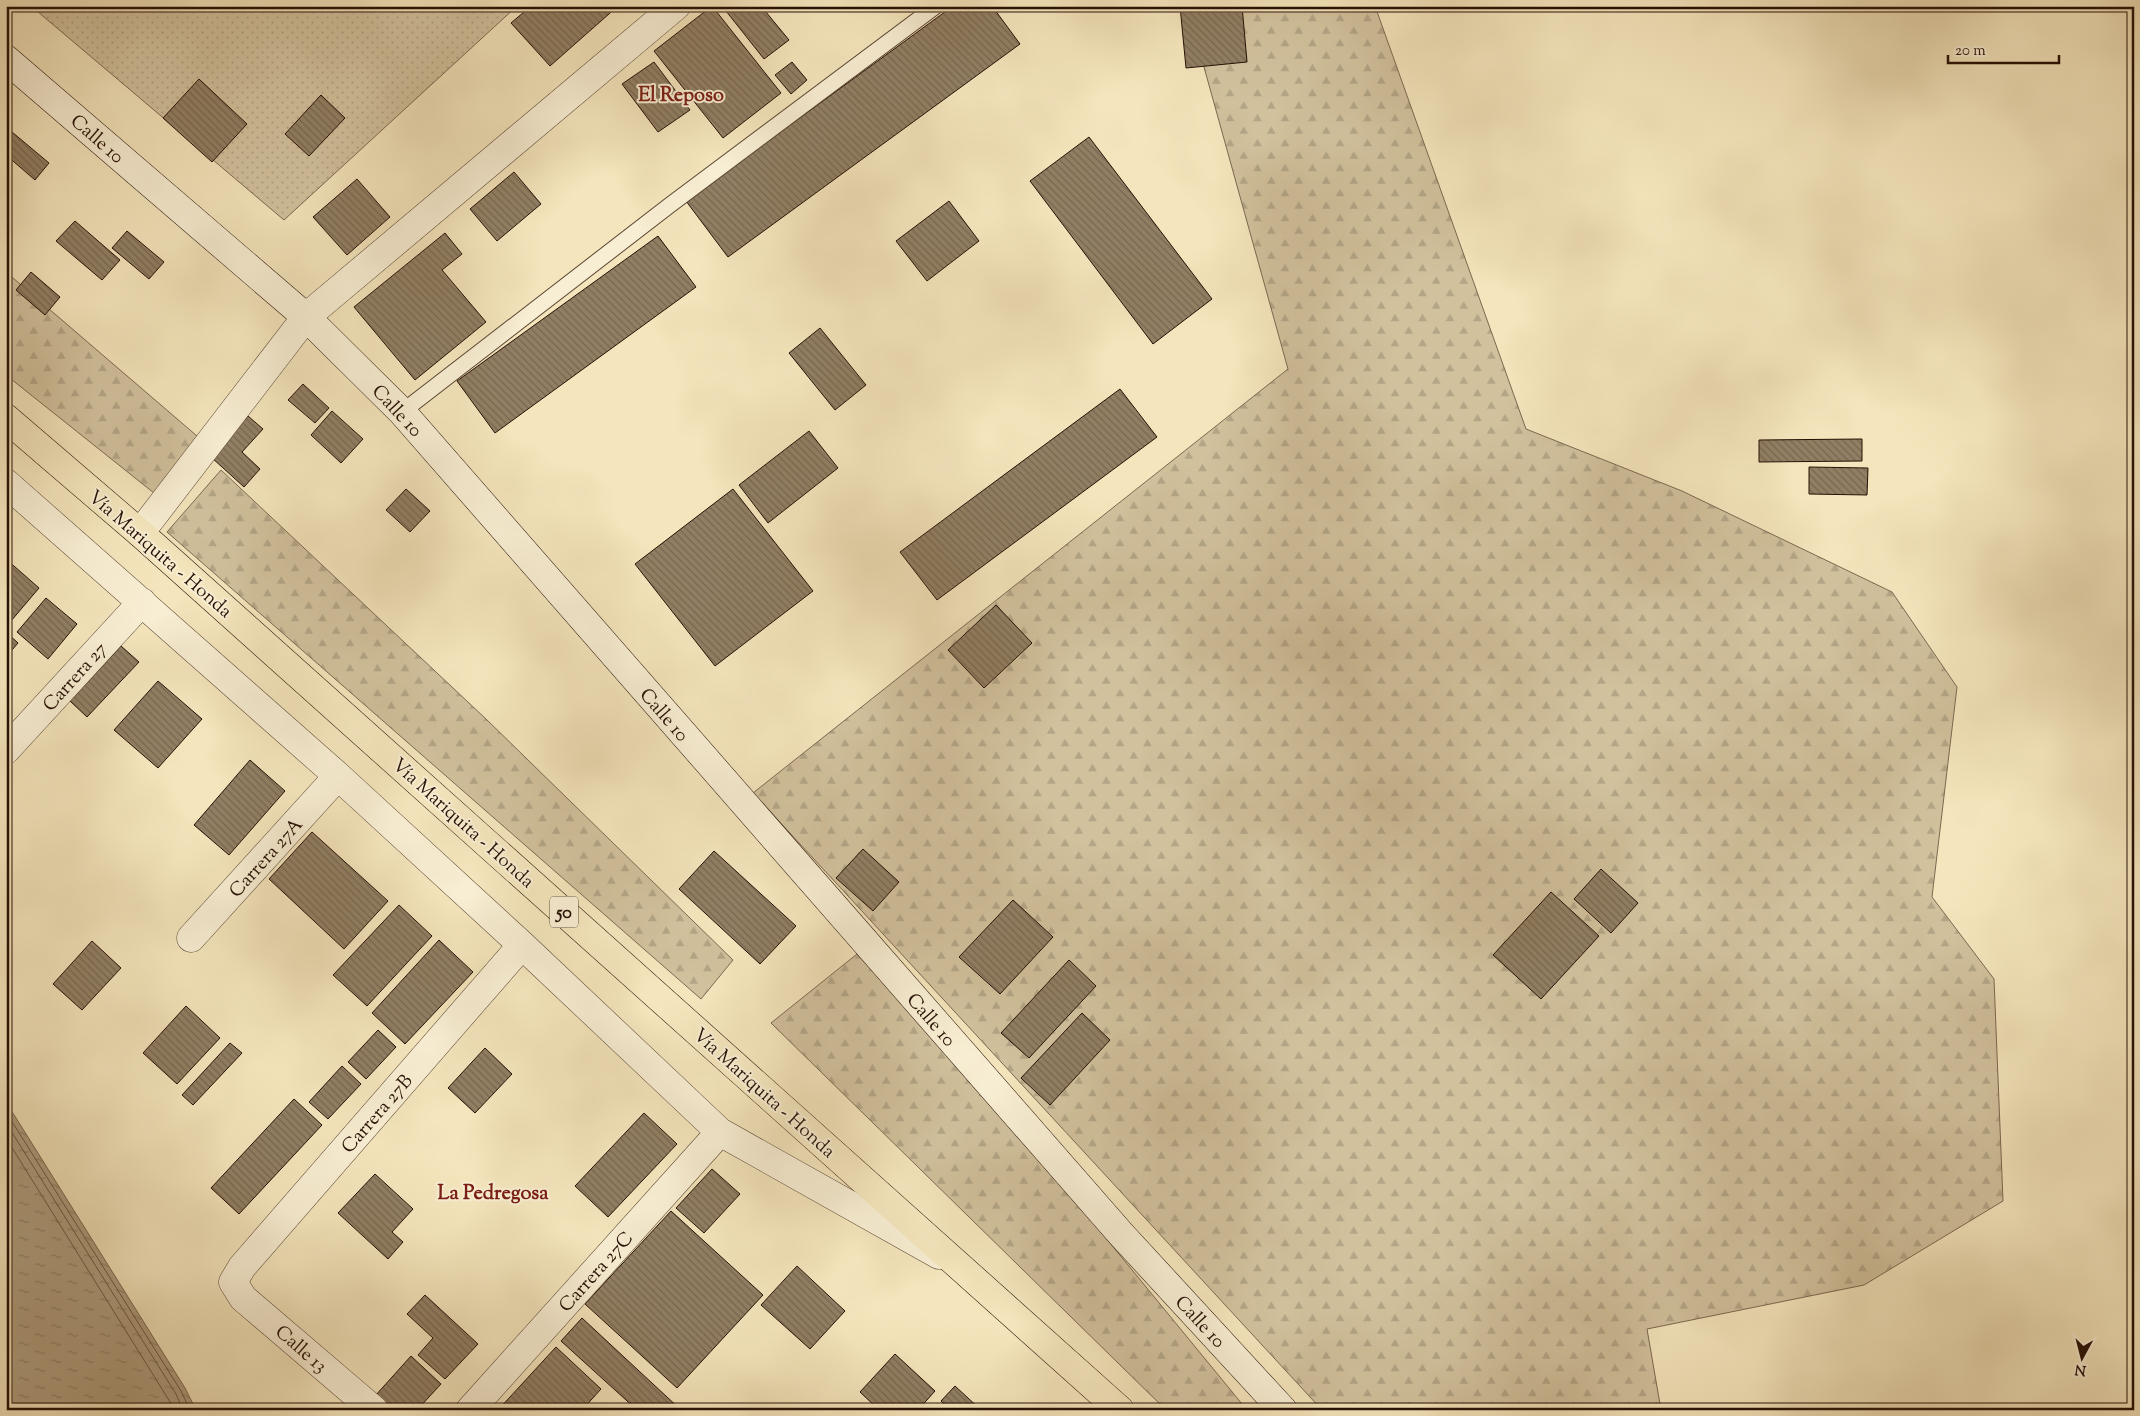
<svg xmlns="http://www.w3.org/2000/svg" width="2140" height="1416" viewBox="0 0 2140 1416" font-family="'Sorts Mill Goudy',serif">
  <defs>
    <pattern id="grass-dots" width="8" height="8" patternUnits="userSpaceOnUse" patternTransform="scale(1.25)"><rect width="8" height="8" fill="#d1c19d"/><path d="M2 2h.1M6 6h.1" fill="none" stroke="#b3a586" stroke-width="1.8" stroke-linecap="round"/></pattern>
    <pattern id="forest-firs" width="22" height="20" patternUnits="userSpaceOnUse" patternTransform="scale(1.25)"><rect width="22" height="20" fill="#d1c19d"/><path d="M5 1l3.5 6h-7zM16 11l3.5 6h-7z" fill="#b3a586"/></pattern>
    <pattern id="water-ripples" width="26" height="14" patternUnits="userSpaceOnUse" patternTransform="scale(1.25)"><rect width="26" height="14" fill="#ae9d7e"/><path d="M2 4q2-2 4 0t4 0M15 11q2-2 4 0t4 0" fill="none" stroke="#8d7f65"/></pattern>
    <pattern id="building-back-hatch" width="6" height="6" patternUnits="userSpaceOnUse" patternTransform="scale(1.25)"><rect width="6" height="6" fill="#917f64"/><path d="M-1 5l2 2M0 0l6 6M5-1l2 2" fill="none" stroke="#766750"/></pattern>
  </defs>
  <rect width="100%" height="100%" fill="#f4e5bc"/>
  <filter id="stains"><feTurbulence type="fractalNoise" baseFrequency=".004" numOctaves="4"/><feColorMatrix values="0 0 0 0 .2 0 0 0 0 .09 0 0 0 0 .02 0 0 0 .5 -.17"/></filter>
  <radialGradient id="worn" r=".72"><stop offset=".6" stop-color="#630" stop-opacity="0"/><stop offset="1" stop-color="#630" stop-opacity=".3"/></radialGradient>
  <path fill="url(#grass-dots)" stroke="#7c6851" d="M 31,6 L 517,6 L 284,220 Z"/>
  <path fill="url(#forest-firs)" stroke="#7c6851" d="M 1187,6 L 1375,6 L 1526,429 L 1682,491 L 1892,592 L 1957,687 L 1932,897 L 1994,979 L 2003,1201 L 1864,1285 L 1647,1329 L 1661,1410 L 1322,1410 L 753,793 L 1288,369 Z
    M 6,272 L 204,442 L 159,497 L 6,375 Z
    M 221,470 L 486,719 L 733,960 L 701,999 L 167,532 Z
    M 857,954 L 977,1081 L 1247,1410 L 1166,1410 L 771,1023 Z"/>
  <path fill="url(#water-ripples)" stroke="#78654e" d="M 6,1102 L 185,1388 L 196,1410 L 6,1410 Z"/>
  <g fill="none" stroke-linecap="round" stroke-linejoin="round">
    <path stroke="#6a5642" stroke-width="1" d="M 6,1112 L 181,1391 L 190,1410
      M 6,1123 L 176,1394 L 183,1410
      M 6,1138 L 175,1410"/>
  </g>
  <path fill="url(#building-back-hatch)" stroke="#261005" d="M 531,6 L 618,6 L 550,66 L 511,23 Z
    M 712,6 L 781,93 L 723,138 L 654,51 Z
    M 722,6 L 761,6 L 789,40 L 764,59 Z
    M 953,6 L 992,6 L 1020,44 L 728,257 L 686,201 Z
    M 1180,6 L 1242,6 L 1247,62 L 1186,68 Z
    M 654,62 L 690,110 L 658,132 L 622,84 Z
    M 792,62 L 807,80 L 791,94 L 775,75 Z
    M 199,79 L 247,124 L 212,162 L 163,118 Z
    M 321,95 L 345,118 L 309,156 L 285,134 Z
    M 6,127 L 49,163 L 35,180 L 6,155 Z
    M 1089,137 L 1212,299 L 1153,344 L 1030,181 Z
    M 514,172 L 541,204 L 497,241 L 470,209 Z
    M 357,179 L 390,217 L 347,255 L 313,217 Z
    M 949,201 L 979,241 L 927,281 L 896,241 Z
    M 75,221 L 120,260 L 102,280 L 56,241 Z
    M 127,231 L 164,262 L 149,279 L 112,248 Z
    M 445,233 L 462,254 L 442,270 L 486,322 L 415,380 L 354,307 Z
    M 658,236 L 696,287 L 495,433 L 457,381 Z
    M 31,272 L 60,297 L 45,315 L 16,290 Z
    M 820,328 L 866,385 L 835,410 L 789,353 Z
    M 303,384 L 329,408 L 315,423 L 288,400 Z
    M 1120,389 L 1157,437 L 937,600 L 900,552 Z
    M 332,411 L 363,439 L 341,463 L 311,435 Z
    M 248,416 L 263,429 L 242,452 L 260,469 L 244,487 L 211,457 Z
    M 809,431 L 838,468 L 768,523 L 739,485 Z
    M 1862,439 L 1862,461 L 1759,462 L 1759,440 Z
    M 1809,467 L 1868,468 L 1867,495 L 1809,494 Z
    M 406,489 L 430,511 L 410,532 L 386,510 Z
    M 733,489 L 813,591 L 715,666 L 635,564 Z
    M 6,559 L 39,588 L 11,621 L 6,617 Z
    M 46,598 L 77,624 L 48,659 L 17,632 Z
    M 996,605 L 1032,643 L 984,688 L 948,650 Z
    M 6,632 L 18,643 L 6,657 Z
    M 121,646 L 139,662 L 87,717 L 70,701 Z
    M 158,681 L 202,719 L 158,768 L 114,730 Z
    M 250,760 L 285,791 L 229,855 L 194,825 Z
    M 312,832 L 388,901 L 344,949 L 269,879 Z
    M 863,849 L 899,882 L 873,911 L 836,878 Z
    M 714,851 L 796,926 L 760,964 L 679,889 Z
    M 1601,869 L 1638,903 L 1611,933 L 1574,899 Z
    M 1551,892 L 1599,936 L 1541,999 L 1493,955 Z
    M 1013,900 L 1053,937 L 1000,994 L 959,957 Z
    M 399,905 L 432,936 L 367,1006 L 333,975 Z
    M 439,940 L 473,972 L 405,1044 L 372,1013 Z
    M 92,941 L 121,968 L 82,1010 L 53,984 Z
    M 1069,960 L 1096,986 L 1029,1058 L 1001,1033 Z
    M 186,1006 L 220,1038 L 177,1084 L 143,1053 Z
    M 1082,1013 L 1110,1040 L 1050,1105 L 1021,1078 Z
    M 378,1030 L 396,1047 L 366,1079 L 348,1062 Z
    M 230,1043 L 242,1053 L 193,1105 L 182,1095 Z
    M 485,1048 L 512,1074 L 475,1113 L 448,1088 Z
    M 342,1066 L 361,1084 L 328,1119 L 309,1102 Z
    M 294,1099 L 322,1125 L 239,1214 L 211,1188 Z
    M 644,1113 L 677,1144 L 608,1217 L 575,1186 Z
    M 712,1169 L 740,1194 L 704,1233 L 676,1208 Z
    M 375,1174 L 413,1209 L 392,1232 L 403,1242 L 388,1259 L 338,1213 Z
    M 671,1211 L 763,1295 L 677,1388 L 585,1304 Z
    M 797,1266 L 845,1311 L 810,1349 L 761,1305 Z
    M 425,1295 L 478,1344 L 445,1379 L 418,1355 L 433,1338 L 407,1314 Z
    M 582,1318 L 681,1410 L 637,1410 L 561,1341 Z
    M 556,1347 L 601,1389 L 582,1410 L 498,1410 Z
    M 895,1354 L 935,1391 L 918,1410 L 879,1410 L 860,1392 Z
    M 411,1356 L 441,1384 L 417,1410 L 390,1410 L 375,1396 Z
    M 955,1386 L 981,1410 L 950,1410 L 941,1401 Z"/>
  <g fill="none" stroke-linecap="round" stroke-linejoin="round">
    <defs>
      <path id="lane" d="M 402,412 L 670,205 L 936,6"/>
      <path id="street" d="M 6,483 L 338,776 L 522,945 L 720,1132 L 939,1255
        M 140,533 L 306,317 L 676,6
        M 6,750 L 142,602
        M 191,938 L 338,776
        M 374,1410 L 243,1298 L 233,1282 L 242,1267 L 522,945
        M 470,1410 L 720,1132"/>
      <path id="secondary" d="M 6,59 L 306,317 L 402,412 L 1120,1233 L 1283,1410"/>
      <path id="highway" d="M 6,418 L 140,533 L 1120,1410"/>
    </defs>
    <use href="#lane" stroke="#5a4533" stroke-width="17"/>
    <use href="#street" stroke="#5a4533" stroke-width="29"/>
    <use href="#secondary" stroke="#261005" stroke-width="29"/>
    <use href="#highway" stroke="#261005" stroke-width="29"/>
    <use href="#lane" stroke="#f8eed3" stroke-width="15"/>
    <use href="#street" stroke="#f8eed3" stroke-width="28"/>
    <use href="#secondary" stroke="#f8eed3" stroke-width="28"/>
    <use href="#highway" stroke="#f4e5bc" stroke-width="28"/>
  </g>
  <g text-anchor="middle" stroke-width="4" stroke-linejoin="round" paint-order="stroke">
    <rect fill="#f8eed3" stroke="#655343" stroke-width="1" x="550" y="896.5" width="28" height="31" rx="4"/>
    <g font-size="18" font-weight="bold" fill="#261005">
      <text x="564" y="918">50</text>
    </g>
    <g font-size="19" fill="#261005" stroke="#f8eed3">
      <text transform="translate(98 138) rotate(41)" y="7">Calle 10</text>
      <text transform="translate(398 410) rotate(47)" y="7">Calle 10</text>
      <text transform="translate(161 553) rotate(41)" y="7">Vía Mariquita - Honda</text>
      <text transform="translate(74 676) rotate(-48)" y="7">Carrera 27</text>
      <text transform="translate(665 714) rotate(49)" y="7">Calle 10</text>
      <text transform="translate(464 822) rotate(42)" y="7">Vía Mariquita - Honda</text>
      <text transform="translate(265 857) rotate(-48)" y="7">Carrera 27A</text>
      <text transform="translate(932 1019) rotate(49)" y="7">Calle 10</text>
      <text transform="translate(765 1092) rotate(42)" y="7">Vía Mariquita - Honda</text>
      <text transform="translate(376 1113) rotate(-49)" y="7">Carrera 27B</text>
      <text transform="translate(595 1271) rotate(-48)" y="7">Carrera 27C</text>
      <text transform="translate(1201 1321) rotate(47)" y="7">Calle 10</text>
      <text transform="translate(302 1348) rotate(41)" y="7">Calle 13</text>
    </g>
    <g font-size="20" font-weight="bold" fill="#7a1f14" stroke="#f8eed3">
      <text x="681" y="101">El Reposo</text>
      <text x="493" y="1199">La Pedregosa</text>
    </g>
  </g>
  <rect width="2140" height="1416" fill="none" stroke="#f4e5bc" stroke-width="25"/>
  <rect x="8" y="8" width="2125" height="1401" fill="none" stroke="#261005" stroke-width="2.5"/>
  <rect x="12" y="12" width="2115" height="1391" fill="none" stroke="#261005"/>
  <g transform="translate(2082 1358) rotate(187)" stroke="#f8eed3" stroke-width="4" paint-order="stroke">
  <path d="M0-4L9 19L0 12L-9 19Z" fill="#261005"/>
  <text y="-8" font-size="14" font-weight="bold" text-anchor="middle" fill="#261005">N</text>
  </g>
  <path d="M1948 55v8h111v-8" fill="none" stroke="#261005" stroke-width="2.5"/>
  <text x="1955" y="55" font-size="15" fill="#261005" stroke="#f8eed3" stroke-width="4" paint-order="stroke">20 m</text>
  <rect width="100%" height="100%" filter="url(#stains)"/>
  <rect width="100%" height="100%" fill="url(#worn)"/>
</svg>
